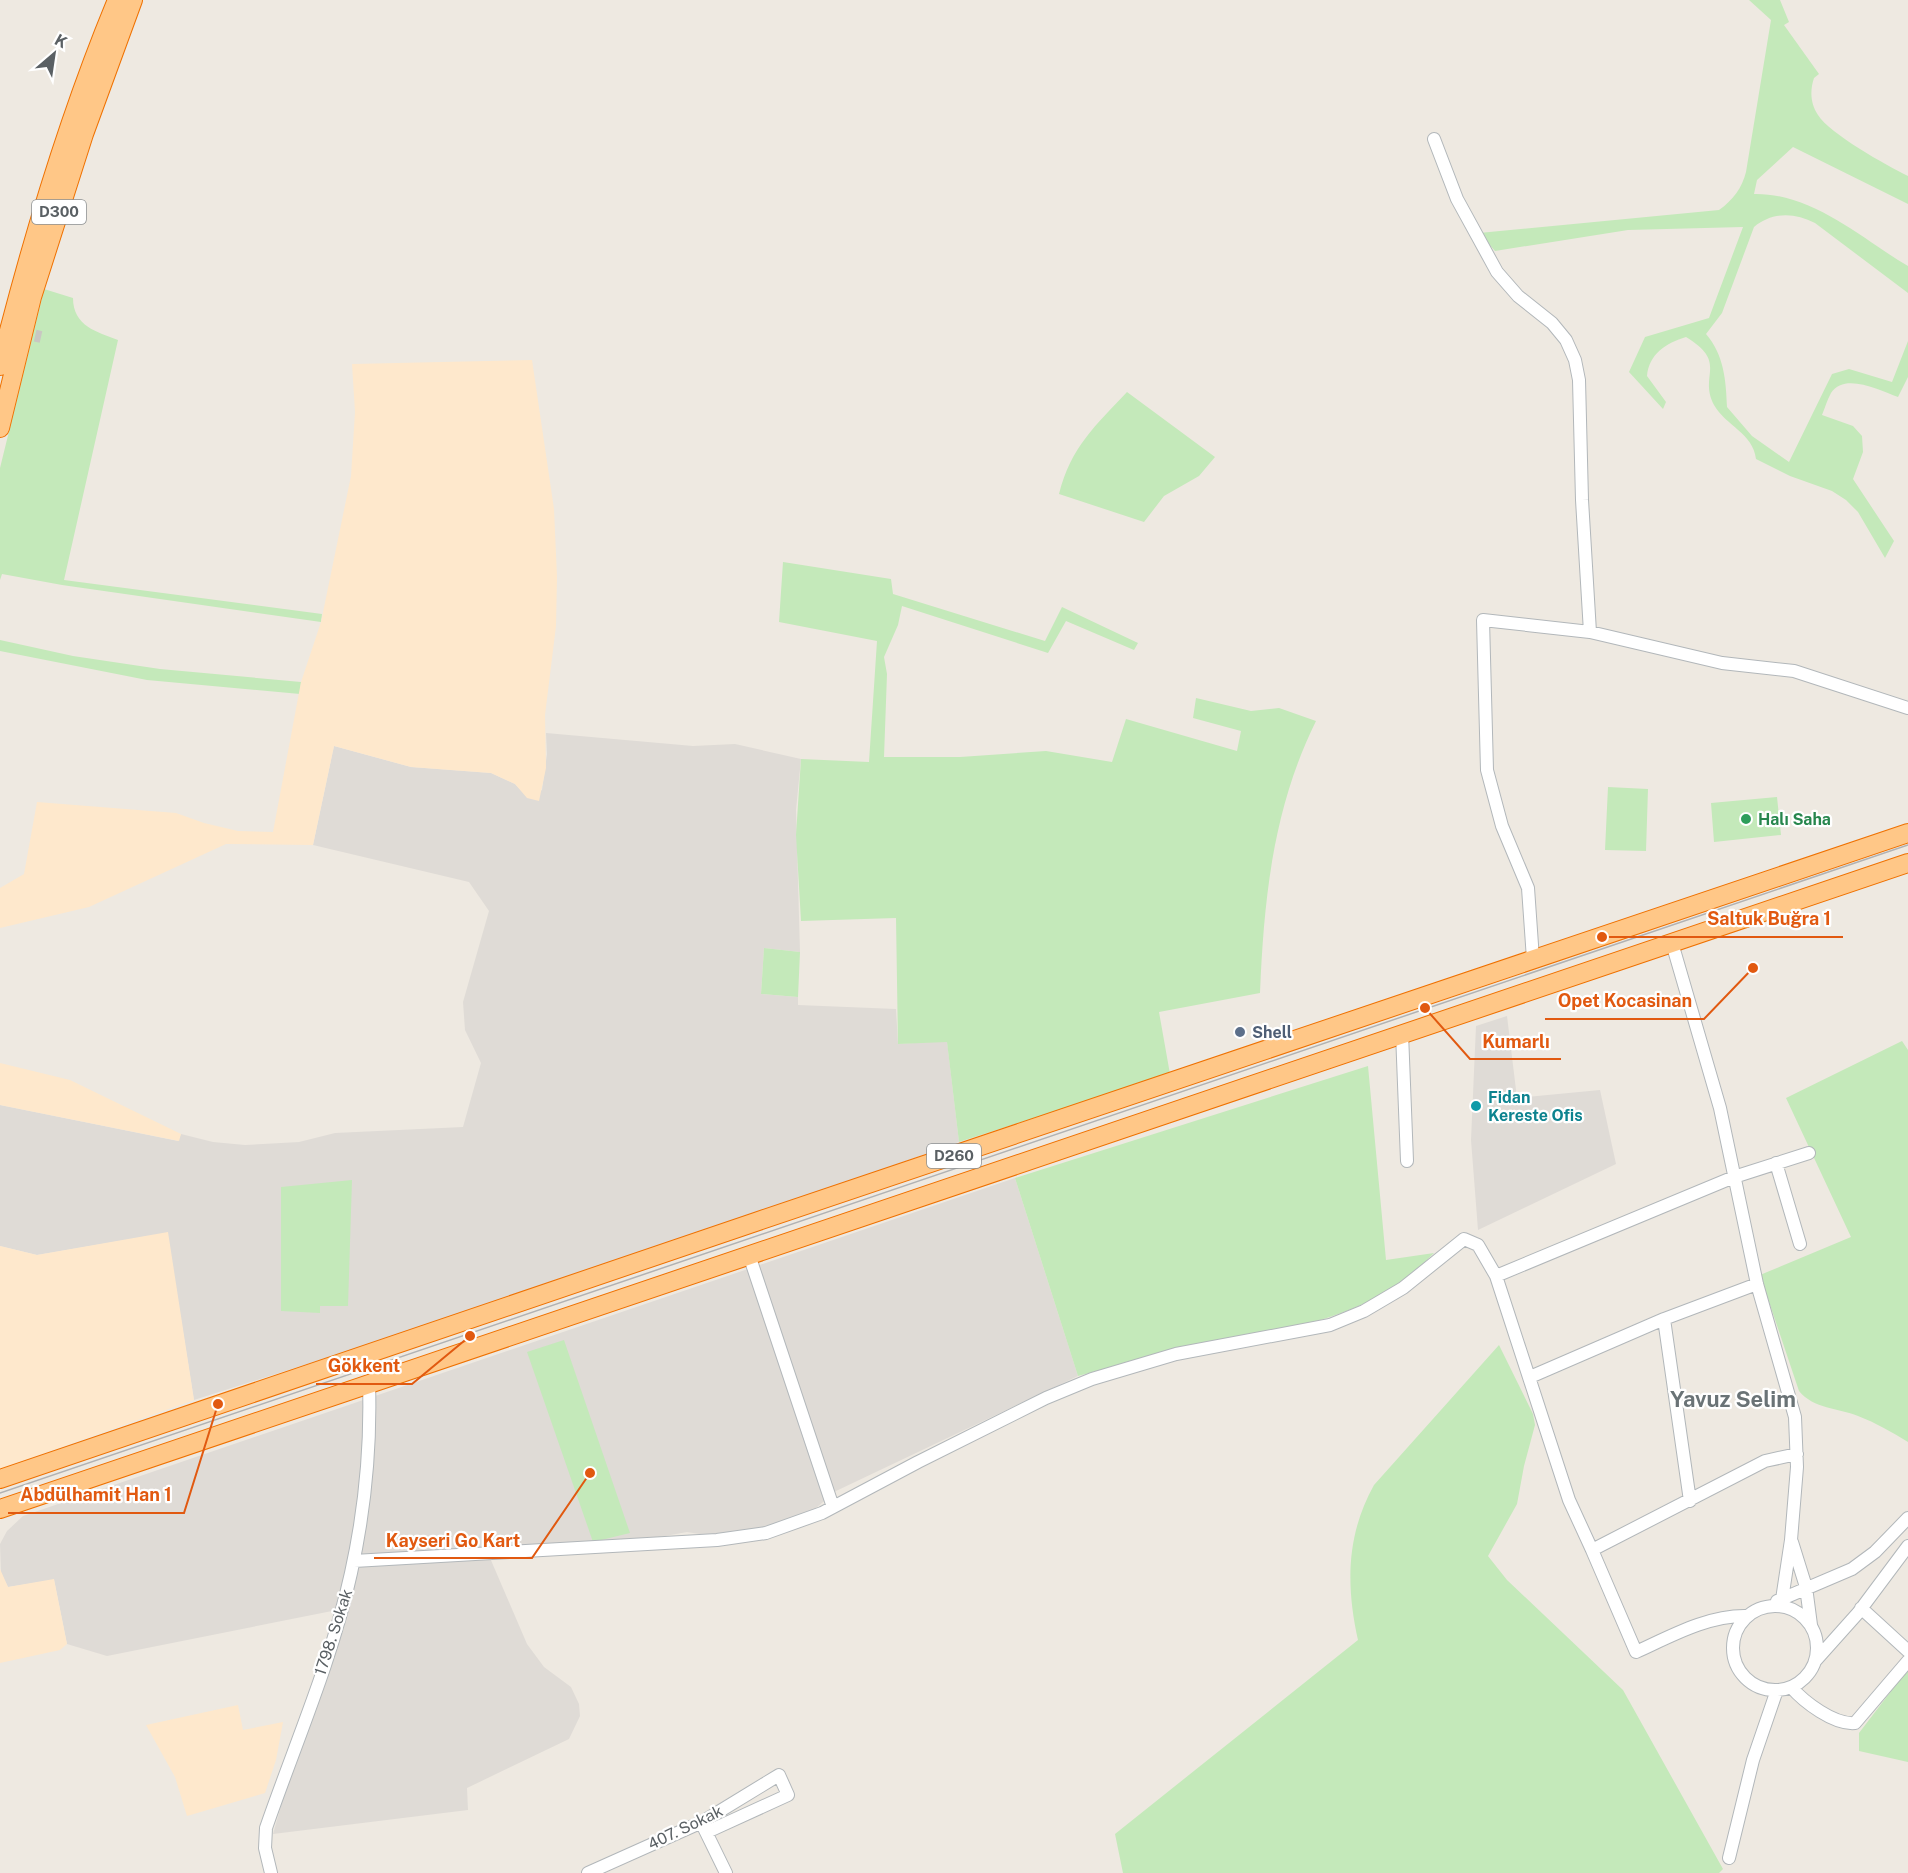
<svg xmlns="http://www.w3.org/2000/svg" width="1908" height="1873" viewBox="0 0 1908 1873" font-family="'Public Sans',sans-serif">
  <rect width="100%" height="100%" fill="#eee9e1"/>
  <path fill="#dfdbd6" d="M 546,733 L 693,746 L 735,744 L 801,759 L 796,810 L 800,952 L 764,948 L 761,994 L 798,997 L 798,1005 L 896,1009 L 898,1044 L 947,1041 L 959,1142 L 760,1213 L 386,1339 L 194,1400 L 167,1233 L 37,1255 L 0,1246 L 0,1105 L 178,1141 L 181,1134 L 213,1142 L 245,1145 L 299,1142 L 335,1133 L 463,1127 L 481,1063 L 465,1030 L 463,1002 L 489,911 L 469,882 L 313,845 L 334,746 L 411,767 L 491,773 L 515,784 L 528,797 L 542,790 L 547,754 Z
    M 1507,1016 L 1517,1098 L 1600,1090 L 1616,1164 L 1478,1230 L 1471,1140 L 1476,1026 Z
    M 1015,1178 L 1078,1376 L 836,1491 L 809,1514 L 787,1524 L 711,1536 L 687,1532 L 643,1540 L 542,1544 L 487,1551 L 527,1644 L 544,1667 L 571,1687 L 579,1704 L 580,1716 L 569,1739 L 467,1788 L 468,1810 L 273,1834 L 337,1610 L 107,1656 L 67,1644 L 54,1580 L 8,1587 L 1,1573 L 0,1544 L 7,1531 L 23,1516 Z"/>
  <path fill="#c4e9ba" d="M 1749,0 L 1780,0 L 1789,22 L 1784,25 L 1819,74 L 1814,78 C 1810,90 1810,103 1818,115 C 1830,134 1886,165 1908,176 L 1908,204 L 1793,147 L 1757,180 L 1754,194 C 1808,193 1854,232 1898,260 L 1908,266 L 1908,293 L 1815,223 C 1794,212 1772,212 1754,227 L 1722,313 L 1706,334 C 1724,355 1726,380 1727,407 L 1752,436 L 1789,462 L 1832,374 L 1849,369 L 1892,382 L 1908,341 L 1908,377 L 1898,397 C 1880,391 1845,372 1831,393 C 1827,400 1825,408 1822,415 L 1853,426 L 1862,436 L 1863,452 L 1853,479 L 1894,541 L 1885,558 L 1858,512 L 1846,500 L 1832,491 L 1790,476 L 1756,459 C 1753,433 1726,426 1714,405 C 1698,375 1729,363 1686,337 C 1666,343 1649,354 1647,376 L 1666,402 L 1663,409 L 1629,372 L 1645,337 L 1709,318 L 1743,227 L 1628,230 L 1495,251 L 1479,233 L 1719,210 C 1733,200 1742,188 1746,172 L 1771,20 Z
    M 44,289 L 73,298 C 73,326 97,332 118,340 L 64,580 L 322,614 L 321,622 L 62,585 L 2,574 L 0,580 L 0,468 Z
    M 1127,392 L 1215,457 L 1199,476 L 1164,496 L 1144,522 L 1059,494 C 1071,447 1095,426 1127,392 Z
    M 783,562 L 891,579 L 893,594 L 1045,641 L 1062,607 L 1138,643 L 1134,650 L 1066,621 L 1048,653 L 902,606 L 898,625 L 884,657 L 887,674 L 884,757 L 960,757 L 1046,751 L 1112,762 L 1126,719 L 1237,751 L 1241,731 L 1193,718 L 1196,698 L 1251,711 L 1279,708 L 1316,721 C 1273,808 1264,898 1260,993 L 1159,1012 L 1170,1074 L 959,1142 L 947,1042 L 898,1044 L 896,918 L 801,921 L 796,835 L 801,759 L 869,762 L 877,641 L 779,622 Z
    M 0,640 L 73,656 L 160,669 L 301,682 L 300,694 L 147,680 L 0,651 Z
    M 1608,787 L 1648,789 L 1646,851 L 1605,850 Z
    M 1777,797 L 1781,835 L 1714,842 L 1711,803 Z
    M 764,948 L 800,952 L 798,997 L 761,994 Z
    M 1902,1041 L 1908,1050 L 1908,1451 L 1908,1442 C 1892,1432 1876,1423 1858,1416 C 1838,1408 1814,1409 1799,1391 L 1760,1275 L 1851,1237 L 1786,1098 Z
    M 1368,1066 L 1386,1260 L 1434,1253 C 1371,1318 1300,1326 1215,1343 C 1169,1352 1123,1363 1078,1376 L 1015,1178 Z
    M 352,1180 L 348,1306 L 320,1306 L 320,1313 L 281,1311 L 281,1187 Z
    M 564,1340 L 630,1533 L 593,1542 L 527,1352 Z
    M 1499,1345 L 1533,1414 L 1535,1425 L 1524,1466 L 1517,1504 L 1488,1556 L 1507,1580 L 1623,1690 L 1723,1869 L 1719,1873 L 1123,1873 L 1115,1834 L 1358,1640 C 1346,1586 1346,1535 1374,1485 Z
    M 1908,1669 L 1908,1762 L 1859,1751 L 1859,1733 Z"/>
  <path fill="#fee8cc" d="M 532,360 L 554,509 L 557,577 L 556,626 L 545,715 L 546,768 L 539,801 L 527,798 L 515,784 L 491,773 L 411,767 L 334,746 L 313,845 L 226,844 L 89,907 L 0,928 L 0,888 L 24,874 L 37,802 L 176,813 L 204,823 L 238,831 L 273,832 L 301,682 L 321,622 L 351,476 L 355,412 L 352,364 Z
    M 0,1063 L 70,1080 L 181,1134 L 179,1141 L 0,1105 Z
    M 168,1232 L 194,1400 L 0,1469 L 0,1246 L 37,1255 Z
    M 0,1569 L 8,1587 L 54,1579 L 67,1644 L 60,1650 L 0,1663 Z
    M 238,1705 L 243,1730 L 283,1722 L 276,1760 L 265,1793 L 187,1816 L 175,1777 L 146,1725 Z"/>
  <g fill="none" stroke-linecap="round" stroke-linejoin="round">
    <path stroke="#c9c7c2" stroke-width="12" stroke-dasharray="12 6" stroke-linecap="butt" d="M 0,328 L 41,337"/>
    <defs>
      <path id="minor" d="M 1434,139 L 1457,199 L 1497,272 L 1518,296 L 1552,323 L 1566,340 L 1575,360 L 1579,380 L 1582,500 L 1590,632
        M 1672,943 L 1720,1108 L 1757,1284 L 1795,1417 L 1797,1467 L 1791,1540 L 1781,1606
        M 1533,959 L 1528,888 L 1502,826 L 1487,770 L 1483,620 L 1590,632 L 1722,663 L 1794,671 L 1908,708
        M 1402,1033 L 1407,1161
        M 1776,1163 L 1800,1244
        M 749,1255 L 833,1507
        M 1496,1276 L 1734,1177 L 1809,1153
        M 1664,1319 L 1690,1501
        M 1530,1377 L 1664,1319 L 1757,1284
        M 1792,1542 L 1806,1587 L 1811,1625
        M 354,1561 L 717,1540 L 766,1533 L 822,1513 L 918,1462 L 1046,1398 L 1092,1379 L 1176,1354 L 1330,1325 L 1364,1311 L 1403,1288 L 1464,1239 L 1478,1245 L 1496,1276 L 1569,1500 L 1592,1550
        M 1777,1601 L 1852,1569 L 1875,1552 L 1908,1518
        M1733 1648a42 42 0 1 1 84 0a42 42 0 1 1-84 0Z
        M 1861,1608 L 1908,1651
        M 1747,1616 C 1708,1615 1671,1636 1636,1652 L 1592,1550 L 1765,1461 L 1797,1454
        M 1816,1660 L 1858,1613 L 1908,1546
        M 1791,1687 C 1804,1702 1834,1725 1855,1723 L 1908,1661
        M 703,1826 L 726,1873
        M 1729,1858 L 1753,1760 L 1777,1690
        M 271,1873 L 265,1848 L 266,1828 C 295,1744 332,1660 351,1573 C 365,1510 371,1447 369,1383
        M 588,1873 L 702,1822 L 779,1775 L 788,1795 L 707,1832"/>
      <path id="highway" d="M 0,366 C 31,242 68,118 117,0
        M 0,428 L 32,297 L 84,134 L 133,0
        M 0,1479 C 634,1258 1274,1053 1908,833
        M 0,1509 L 1908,863"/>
    </defs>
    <use href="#minor" stroke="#b2b7ba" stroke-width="14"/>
    <use href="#highway" stroke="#ef7100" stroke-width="20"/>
    <use href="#minor" stroke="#fff" stroke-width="12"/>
    <use href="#highway" stroke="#ffc787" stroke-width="18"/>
    <path stroke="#b1b2b3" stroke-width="1.5" d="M 0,1493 L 1908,845"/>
  </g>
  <circle fill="#2e9e5b" stroke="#fff" stroke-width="2" cx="1746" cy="819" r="6"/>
  <circle fill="#5c6f8a" stroke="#fff" stroke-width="2" cx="1240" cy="1032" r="6"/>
  <circle fill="#0f9aa8" stroke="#fff" stroke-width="2" cx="1476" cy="1106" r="6"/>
  <g text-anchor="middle" stroke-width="4.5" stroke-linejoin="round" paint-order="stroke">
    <g fill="#fff" stroke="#8c9092" stroke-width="1.5">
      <rect x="32" y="200" width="54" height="24" rx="4.5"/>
      <rect x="927" y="1144" width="54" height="24" rx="4.5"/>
    </g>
    <g font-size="15" font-weight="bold" fill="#5a6064">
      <text x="59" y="217">D300</text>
      <text x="954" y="1161">D260</text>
    </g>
    <g font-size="16" font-weight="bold" fill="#27864d" stroke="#fff" text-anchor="start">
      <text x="1758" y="825">Halı Saha</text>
    </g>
    <g font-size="16" font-weight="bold" fill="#4e5e75" stroke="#fff" text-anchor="start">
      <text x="1252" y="1038">Shell</text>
    </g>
    <g font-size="16" font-weight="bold" fill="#0d838f" stroke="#fff" text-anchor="start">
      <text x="1488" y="1103">Fidan<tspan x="1488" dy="18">Kereste Ofis</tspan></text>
    </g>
    <g font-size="16" fill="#5a6064" stroke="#fff">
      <text transform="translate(333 1632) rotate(-72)" y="6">1798. Sokak</text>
      <text transform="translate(685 1827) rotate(-26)" y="6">407. Sokak</text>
    </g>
    <g font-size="22" font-weight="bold" fill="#6a7376" stroke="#fff">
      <text x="1733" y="1407">Yavuz Selim</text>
    </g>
  </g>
  <path fill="none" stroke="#e15910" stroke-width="2" d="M1602 937L1695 937H1843M1753 968L1704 1019H1545M1425 1008L1470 1059H1561M470 1336L412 1384H316M218 1404L184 1513H8M590 1473L532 1558H374"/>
  <g fill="#e15910" stroke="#fff" stroke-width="2">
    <circle cx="1602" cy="937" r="6"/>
    <circle cx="1753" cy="968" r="6"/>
    <circle cx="1425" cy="1008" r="6"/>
    <circle cx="470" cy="1336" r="6"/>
    <circle cx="218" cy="1404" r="6"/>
    <circle cx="590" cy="1473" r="6"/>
  </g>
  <g font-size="18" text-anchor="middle" font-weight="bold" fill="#e15910" stroke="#fff" stroke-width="4.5" stroke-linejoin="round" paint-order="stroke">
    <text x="1769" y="925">Saltuk Buğra 1</text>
    <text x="1625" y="1007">Opet Kocasinan</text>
    <text x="1516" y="1048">Kumarlı</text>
    <text x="364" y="1372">Gökkent</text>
    <text x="96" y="1501">Abdülhamit Han 1</text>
    <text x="453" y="1547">Kayseri Go Kart</text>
  </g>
  <g transform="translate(54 54) rotate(29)" stroke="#ffffff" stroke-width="4.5" paint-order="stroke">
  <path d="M0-4.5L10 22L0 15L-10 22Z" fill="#5a6064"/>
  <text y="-9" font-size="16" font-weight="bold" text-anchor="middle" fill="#5a6064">K</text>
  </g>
</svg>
